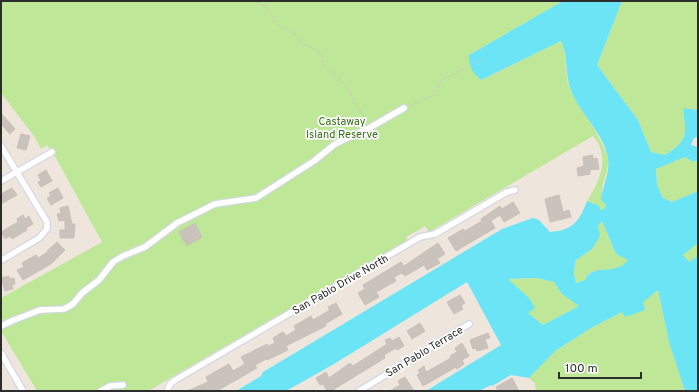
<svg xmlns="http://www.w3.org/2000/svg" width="699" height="392" viewBox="0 0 699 392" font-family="Overpass,sans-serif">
  <rect width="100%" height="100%" fill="#eee5dd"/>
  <path fill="#bee897" d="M 1,1 L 563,1 L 469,55 L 481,80 L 561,41 C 568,55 564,72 569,86 C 577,105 608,145 608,162 C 608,173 603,180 602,189 C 601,196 608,202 604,209 L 600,210 L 593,203 L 587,201 C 600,181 611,157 593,136 L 429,232 L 425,226 L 406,237 L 408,240 L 148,391 L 37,391 L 1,331 L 1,298 L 102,242 L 56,158 L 47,145 L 41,149 L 34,136 L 1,93 Z
    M 622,1 L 698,1 L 698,110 L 683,108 C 686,134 689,140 665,155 L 651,152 L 638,120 L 597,65 Z
    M 685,157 L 693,162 L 698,160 L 698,191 L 672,202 L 663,198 L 657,185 L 656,169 Z
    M 602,221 L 616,254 L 629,260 L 624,266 C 617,268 610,271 604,271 C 594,271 589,270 585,280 L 576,283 L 574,275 L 575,261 L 592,249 L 598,226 Z
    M 698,243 L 698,256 L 689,263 L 683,255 Z
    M 537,278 L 554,282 L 562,294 L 579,306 L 543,325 L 528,313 L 507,279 Z
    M 658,290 L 669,342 L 685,391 L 536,391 L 535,383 L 529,378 L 555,351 L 591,328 L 622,312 L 645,310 L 642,302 Z"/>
  <path fill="#6be5f6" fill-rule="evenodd" d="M 563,1 L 622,1 L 597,65 L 638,120 L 651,152 L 665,155 C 689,140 686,134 683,108 L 698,110 L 698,137 L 694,138 L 691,145 L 698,147 L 698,160 L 693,162 L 685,157 L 656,169 L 657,185 L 663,198 L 672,202 L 698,191 L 698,243 L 683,255 L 689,262 L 698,256 L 698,391 L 685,391 L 669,342 L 658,290 L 643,302 L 645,310 L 625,317 L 622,312 L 591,328 L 555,351 L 529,378 L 511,375 L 492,386 L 491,385 L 479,391 L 426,391 L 501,345 L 467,282 L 334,364 L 286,391 L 236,391 L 261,376 L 263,372 L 502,229 L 533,218 L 539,220 L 550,232 C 573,230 579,222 587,201 L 599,206 L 600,210 L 604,209 L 606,205 L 601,200 C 602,187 610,174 608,160 C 606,134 575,110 569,84 C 565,69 568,55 561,41 L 481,80 C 473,73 468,66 469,55 ZM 602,221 L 616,254 L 628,260 C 616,277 592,262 585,280 L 576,283 L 574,275 L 575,261 L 592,249 L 600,236 L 598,226 ZM 537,278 L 554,282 L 562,294 L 579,306 L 543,325 L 528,313 L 535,308 L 529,298 L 508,279 Z"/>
  <path fill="#c9c3bc" stroke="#cac0b7" d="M 1,113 L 15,129 L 10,134 L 1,124 Z
    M 21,134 L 30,136 L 26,150 L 17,148 Z
    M 593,155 L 593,159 L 597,158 L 599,169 L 590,170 L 590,174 L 578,176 L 577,168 L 584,166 L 583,157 Z
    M 46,170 L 52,181 L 41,187 L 38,182 L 41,181 L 38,175 Z
    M 12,188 L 17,195 L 1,204 L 1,194 Z
    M 58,188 L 63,198 L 51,205 L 47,198 L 51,196 L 49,193 Z
    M 559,195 L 563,212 L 569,210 L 571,217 L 550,222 L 545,199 Z
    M 513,202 L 520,213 L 504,222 L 500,215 L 491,221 L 495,228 L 456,251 L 448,238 L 463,229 L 465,231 L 482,221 L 481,219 L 500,206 L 502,209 Z
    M 68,206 L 72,224 L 75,224 L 74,238 L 60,238 L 60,230 L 65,230 L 65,220 L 59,221 L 57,214 L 61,213 L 60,208 Z
    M 23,215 L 25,219 L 29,216 L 33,224 L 26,228 L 27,230 L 12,239 L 10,236 L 5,239 L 1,232 L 18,222 L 17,219 Z
    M 195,223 L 202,237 L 187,246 L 179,232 Z
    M 57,242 L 65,250 L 51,264 L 23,280 L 17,270 L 24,267 L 22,263 L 36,255 L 38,258 L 48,252 L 47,251 Z
    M 438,243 L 445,254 L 437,259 L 440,263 L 427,270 L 424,265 L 405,276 L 402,273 L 394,277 L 396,281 L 376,292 L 379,297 L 365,305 L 358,293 L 365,289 L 363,285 L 401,262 L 404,266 Z
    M 9,276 L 9,279 L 14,278 L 15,284 L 12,285 L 13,289 L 5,291 L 1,278 Z
    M 460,295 L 465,303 L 461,306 L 463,309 L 454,314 L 447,302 Z
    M 336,303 L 342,314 L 325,324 L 326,326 L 286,346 L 288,350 L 267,360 L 266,359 L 255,365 L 257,368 L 217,391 L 187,391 L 208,382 L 206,377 L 229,364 L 233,371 L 245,364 L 241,357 L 267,344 L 268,346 L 275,343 L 273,338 L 283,332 L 286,336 L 296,330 L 294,326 L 311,316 L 313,320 L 320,316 L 330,310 L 328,307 Z
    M 420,323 L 425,331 L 412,339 L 407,331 Z
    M 488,333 L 490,338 L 485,339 L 488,348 L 477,351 L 476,348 L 473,349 L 470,340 Z
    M 399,337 L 404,346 L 397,350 L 396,348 L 384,355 L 385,358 L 331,391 L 327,391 L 323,384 L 320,385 L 316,378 L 326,372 L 329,378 L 350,363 L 353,366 L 384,346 L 387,344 L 385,340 L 390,338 L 392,341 Z
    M 462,343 L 469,356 L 462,360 L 464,364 L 457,369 L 456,367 L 423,386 L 417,375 L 420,373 L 418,370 L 424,366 L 426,372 L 451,358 L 450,356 L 457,352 L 455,348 Z
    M 405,377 L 414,391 L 390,391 L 400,385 L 398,381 Z
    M 512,378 L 519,391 L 498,391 L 496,387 Z"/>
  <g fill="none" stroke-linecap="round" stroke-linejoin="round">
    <defs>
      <path id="minor" d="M 1,146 L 47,222 L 47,229 L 39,238 L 2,260
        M 1,181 L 52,152
        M 1,326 L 14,320 L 40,310 L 64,309 L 73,304 L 82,293 L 99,280 L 113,262 L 123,256 L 145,247 L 177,223 L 215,204 L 256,198 L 314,161 L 335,144 L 371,127 L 404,108
        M 1,353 L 23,391
        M 101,391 L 110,386 L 123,385
        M 167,391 L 170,384 L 177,379 L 420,237 L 435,234 L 507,192 L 515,190
        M 359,391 L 469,324"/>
    </defs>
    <use href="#minor" stroke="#d2d9e5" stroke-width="8"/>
    <path stroke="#c8c8c8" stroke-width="1" stroke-dasharray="3 2" stroke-linecap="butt" d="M 253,1 L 261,3 L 266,7 L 277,24 L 295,34 L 300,43 L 318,50 L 324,64 L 348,88 L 353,101 L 368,122
      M 410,106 L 436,94 L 441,80 L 481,60"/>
    <use href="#minor" stroke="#fff" stroke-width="5.5"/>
  </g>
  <g text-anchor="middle" stroke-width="3.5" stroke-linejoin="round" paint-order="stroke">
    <g font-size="11" fill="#356e16" stroke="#fff">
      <text x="342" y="125">Castaway<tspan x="342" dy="13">Island Reserve</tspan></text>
    </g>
    <g font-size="11" fill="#2c2c2c" stroke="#fff">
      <text transform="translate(340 284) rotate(-30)" y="4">San Pablo Drive North</text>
      <text transform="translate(424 351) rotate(-31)" y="4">San Pablo Terrace</text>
    </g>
  </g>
  <rect width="699" height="392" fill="none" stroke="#2c2c2c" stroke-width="4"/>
  <path d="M559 372v6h82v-6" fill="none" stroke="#2c2c2c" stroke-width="2"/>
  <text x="565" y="372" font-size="12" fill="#2c2c2c" stroke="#ffffff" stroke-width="3" paint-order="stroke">100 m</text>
</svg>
